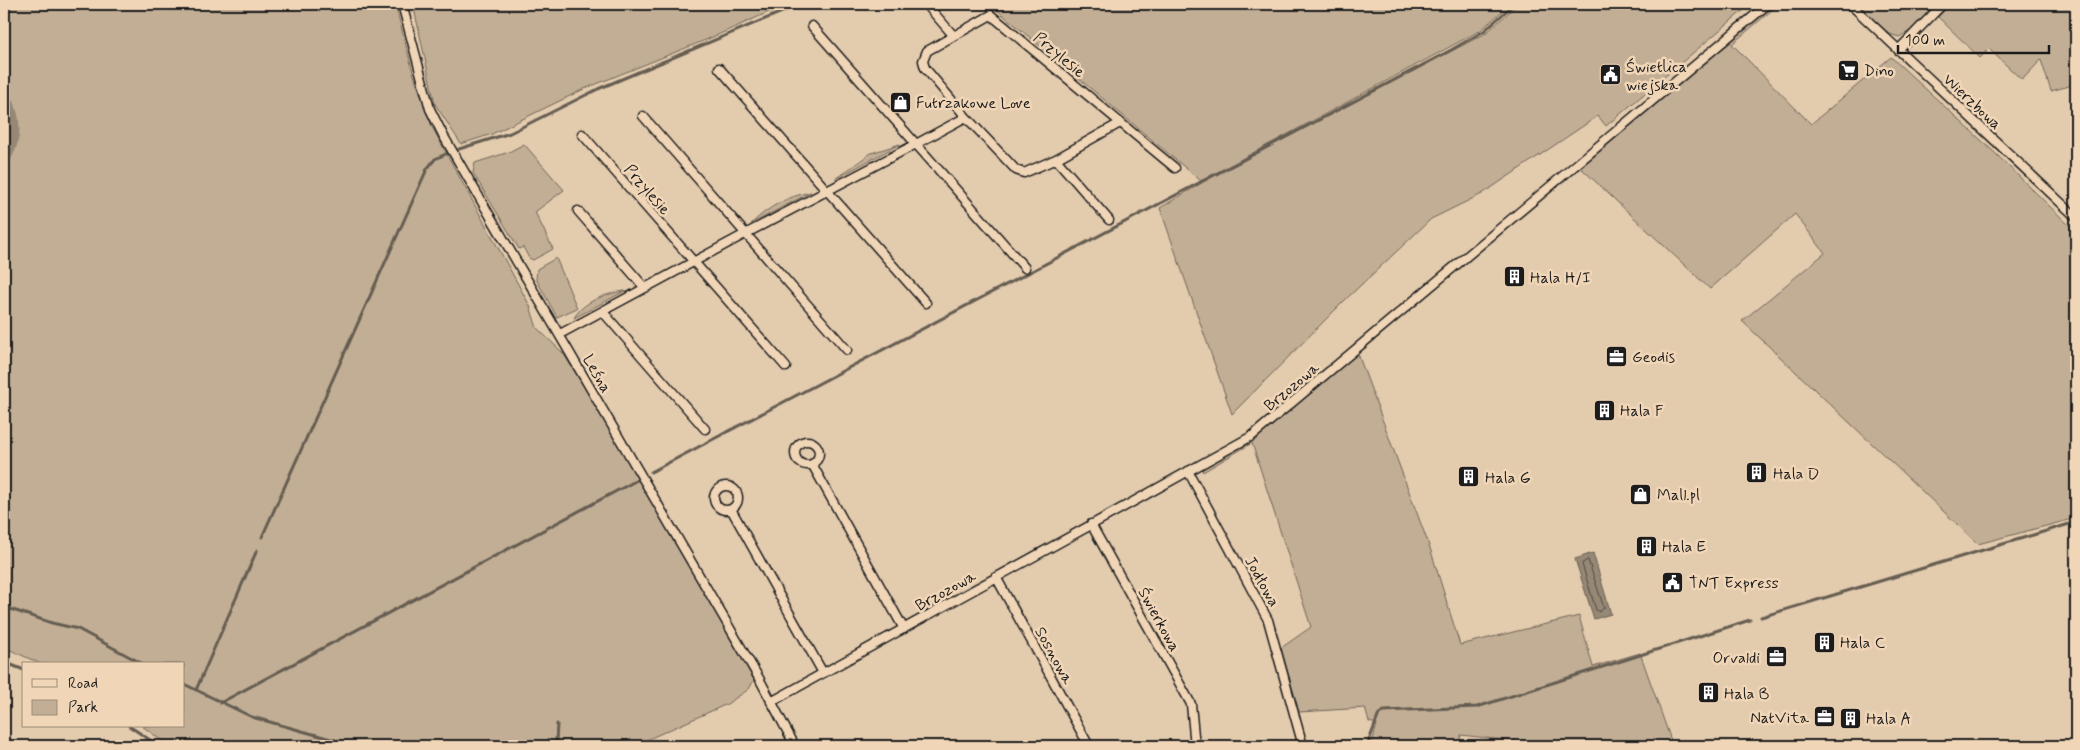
<svg xmlns="http://www.w3.org/2000/svg" width="2080" height="750" viewBox="0 0 2080 750" font-family="Mynerve,sans-serif">
  <rect width="100%" height="100%" fill="#e3cbae"/>
  <filter id="ink" filterUnits="userSpaceOnUse"><feTurbulence type="fractalNoise" baseFrequency=".02" numOctaves="2"/><feDisplacementMap in="SourceGraphic" scale="10" xChannelSelector="R" yChannelSelector="G"/><feConvolveMatrix kernelMatrix="1 2 1 2 8 2 1 2 1" color-interpolation-filters="sRGB"/></filter>
  <g filter="url(#ink)">
    <path fill="#c2ae95" stroke="#6f6558" d="M 4,4 L 395,4 L 413,72 L 432,127 L 530,306 L 537,328 L 563,353 L 612,431 L 754,680 L 749,689 L 727,704 L 633,746 L 169,746 L 142,726 L 184,726 L 184,664 L 41,664 L 4,647 Z
      M 413,4 L 787,4 L 713,37 L 584,89 L 492,134 L 461,144 L 435,104 Z
      M 990,4 L 1510,4 L 1481,30 L 1201,181 Z
      M 1518,4 L 1751,4 L 1606,126 L 1598,116 L 1482,194 L 1431,219 L 1345,300 L 1232,414 L 1160,208 L 1205,181 L 1486,33 Z
      M 1775,4 L 1779,4 L 1732,44 L 1811,124 L 1891,57 L 1994,152 L 2076,232 L 2076,518 L 1978,544 L 1742,321 L 1825,253 L 1795,214 L 1710,289 L 1580,167 L 1358,354 L 1431,551 L 1460,645 L 1579,616 L 1593,667 L 1640,653 L 1673,746 L 1555,746 L 1461,735 L 1459,746 L 1378,746 L 1372,743 L 1377,724 L 1369,722 L 1365,708 L 1299,712 L 1281,648 L 1311,627 L 1252,443 L 1203,472 L 1202,469 L 1253,439 L 1310,393 Z
      M 1862,4 L 1936,4 L 1910,31 L 1899,37 L 1890,34 L 1860,7 Z
      M 1951,4 L 2076,4 L 2076,84 L 2051,91 L 2041,60 L 2022,80 L 1989,49 L 1980,58 L 1938,17 Z
      M 524,144 L 564,190 L 535,212 L 553,249 L 533,260 L 529,258 L 523,247 L 519,249 L 473,173 L 475,163 L 509,152 Z
      M 900,144 L 835,179 L 871,153 Z
      M 811,192 L 751,224 C 768,207 788,196 811,192 Z
      M 556,258 L 577,308 L 557,317 L 536,279 L 537,269 Z
      M 625,291 L 574,318 C 583,301 608,293 625,291 Z"/>
    <path fill="#968875" stroke="#655d51" d="M 1593,553 L 1611,614 L 1594,619 L 1575,559 Z"/>
    <g fill="none" stroke-linecap="round" stroke-linejoin="round">
      <path stroke="#4d4740" stroke-width="1" d="M 1588,560 L 1604,608 L 1599,612 L 1596,610 L 1582,564 Z"/>
      <path stroke="#655d51" stroke-width="3" d="M 459,149 L 510,133 L 598,89 L 801,4
        M 651,472 L 1451,50 L 1484,31 L 1514,4
        M 262,537 L 427,169 L 435,159 L 448,153
        M 4,607 L 52,623 L 78,629 L 143,664
        M 1761,617 L 2076,522
        M 4,662 L 24,670
        M 184,684 L 252,717 L 356,746
        M 196,690 L 257,550
        M 220,703 L 639,479
        M 129,726 L 159,746
        M 544,746 L 556,742 L 557,724
        M 1367,746 L 1379,714 L 1384,711 L 1477,707 L 1750,620"/>
      <path stroke="#968875" stroke-width="19" d="M 4,105 C 12,118 12,138 4,152"/>
      <defs>
        <path id="street" d="M 402,4 L 430,109 L 443,135 L 760,680 L 795,746
          M 926,4 L 953,35
          M 1850,4 L 2076,217
          M 1898,50 L 1943,4
          M 719,68 L 926,303
          M 643,116 L 847,350
          M 966,117 L 1016,170 L 1024,173 L 1056,159 L 1120,123
          M 582,134 L 786,367
          M 1056,159 L 1109,220
          M 578,211 L 645,288
          M 1025,268 L 916,144 L 966,117 L 925,68 L 923,61 L 927,51 L 991,15 L 1175,168
          M 603,312 L 705,429
          M 560,334 L 745,234 L 916,144 L 812,26
          M795 453a12 12 0 1 1 24 0a12 12 0 1 1-24 0Z
          M 812,464 L 904,629
          M 1188,471 L 1268,620 L 1303,746
          M714 498a12 12 0 1 1 24 0a12 12 0 1 1-24 0Z
          M 731,509 L 823,673
          M 1091,524 L 1191,704 L 1195,746
          M 996,577 L 1089,746
          M 771,702 L 1252,436 L 1768,4"/>
      </defs>
      <use href="#street" stroke="#1c1c1c" stroke-width="11"/>
      <use href="#street" stroke="#f0d6b7" stroke-width="8"/>
    </g>
  </g>
  <defs>
    <symbol id="supermarket-square" viewBox="-11 -11 22 22"><rect x="-9" y="-9" width="18" height="18" rx="4" fill="#1c1c1c" stroke="#f0d6b7"/><path d="M-6-5.5h2.5l.6 2H6L4.5 2H-2.5L-4.4-4H-6ZM-1.5 3.2a1.3 1.3 0 1 0 .1 0ZM3 3.2a1.3 1.3 0 1 0 .1 0Z" fill="#fff"/></symbol>
    <symbol id="civic-square" viewBox="-11 -11 22 22"><rect x="-9" y="-9" width="18" height="18" rx="4" fill="#1c1c1c" stroke="#f0d6b7"/><path d="M-.6-6.5H3V-4.5H.6V-3L4-1V1h2V6H-6V1h2V-1L-.6-3ZM-1.2 2.5V6h2.4V2.5Z" fill="#fff"/></symbol>
    <symbol id="shop-square" viewBox="-11 -11 22 22"><rect x="-9" y="-9" width="18" height="18" rx="4" fill="#1c1c1c" stroke="#f0d6b7"/><path d="M-5-2.5h2.3a2.7 3.5 0 0 1 5.4 0H5L5.5 6h-11ZM-1.5-2.5h3a1.5 2.3 0 0 0-3 0Z" fill="#fff"/></symbol>
    <symbol id="building-square" viewBox="-11 -11 22 22"><rect x="-9" y="-9" width="18" height="18" rx="4" fill="#1c1c1c" stroke="#f0d6b7"/><path d="M-4-6H4V6H1V3H-1V6H-4ZM-2.5-4.3h1.7v1.8h-1.7ZM.8-4.3h1.7v1.8H.8ZM-2.5-1h1.7V.8h-1.7ZM.8-1h1.7V.8H.8Z" fill="#fff"/></symbol>
    <symbol id="office-square" viewBox="-11 -11 22 22"><rect x="-9" y="-9" width="18" height="18" rx="4" fill="#1c1c1c" stroke="#f0d6b7"/><path d="M-6-3h4V-5.5h4V-3h4V5H-6ZM-1-4.5V-3h2v-1.5ZM-6 0V1H6V0Z" fill="#fff"/></symbol>
  </defs>
  <g fill-rule="evenodd">
    <use href="#supermarket-square" x="1836" y="58" width="25" height="25"/>
    <use href="#civic-square" x="1598" y="62" width="25" height="25"/>
    <use href="#shop-square" x="888" y="90" width="25" height="25"/>
    <use href="#building-square" x="1502" y="264" width="25" height="25"/>
    <use href="#office-square" x="1604" y="344" width="25" height="25"/>
    <use href="#building-square" x="1592" y="398" width="25" height="25"/>
    <use href="#building-square" x="1744" y="460" width="25" height="25"/>
    <use href="#building-square" x="1456" y="464" width="25" height="25"/>
    <use href="#shop-square" x="1628" y="482" width="25" height="25"/>
    <use href="#building-square" x="1634" y="534" width="25" height="25"/>
    <use href="#civic-square" x="1660" y="570" width="25" height="25"/>
    <use href="#building-square" x="1812" y="630" width="25" height="25"/>
    <use href="#office-square" x="1764" y="644" width="25" height="25"/>
    <use href="#building-square" x="1696" y="680" width="25" height="25"/>
    <use href="#office-square" x="1812" y="704" width="25" height="25"/>
    <use href="#building-square" x="1838" y="706" width="25" height="25"/>
  </g>
  <g text-anchor="middle" stroke-width="5" stroke-linejoin="round" paint-order="stroke">
    <g font-size="16" fill="#1c1c1c" stroke="#f0d6b7">
      <text transform="translate(1060 54) rotate(40)" y="6">Przylesie</text>
      <text transform="translate(1973 101) rotate(43)" y="6">Wierzbowa</text>
      <text transform="translate(648 189) rotate(49)" y="6">Przylesie</text>
      <text transform="translate(598 373) rotate(60)" y="6">Leśna</text>
      <text transform="translate(1291 386) rotate(-40)" y="6">Brzozowa</text>
      <text transform="translate(1263 581) rotate(61)" y="6">Jodłowa</text>
      <text transform="translate(945 590) rotate(-29)" y="6">Brzozowa</text>
      <text transform="translate(1160 619) rotate(61)" y="6">Świerkowa</text>
      <text transform="translate(1055 655) rotate(61)" y="6">Sosnowa</text>
    </g>
    <g font-size="16" fill="#1c1c1c" stroke="#f0d6b7" text-anchor="start">
      <text x="1626" y="72">Świetlica<tspan x="1626" dy="18">wiejska</tspan></text>
      <text x="1864" y="76">Dino</text>
      <text x="916" y="108">Futrzakowe Love</text>
      <text x="1530" y="283">Hala H/I</text>
      <text x="1632" y="362">Geodis</text>
      <text x="1620" y="416">Hala F</text>
      <text x="1773" y="479">Hala D</text>
      <text x="1485" y="483">Hala G</text>
      <text x="1657" y="500">Mall.pl</text>
      <text x="1662" y="552">Hala E</text>
      <text x="1689" y="588">TNT Express</text>
      <text x="1840" y="648">Hala C</text>
      <text x="1760" y="663" text-anchor="end">Orvaldi</text>
      <text x="1724" y="699">Hala B</text>
      <text x="1809" y="723" text-anchor="end">NatVita</text>
      <text x="1866" y="724">Hala A</text>
    </g>
  </g>
  <rect width="2080" height="750" fill="none" stroke="#f0d6b7" stroke-width="20"/>
  <rect x="10" y="10" width="2060" height="730" fill="none" stroke="#1c1c1c" stroke-width="2" filter="url(#ink)"/>
  <rect x="22" y="662" width="162" height="65" fill="#f0d6b7" stroke="#9b8c79"/>
  <rect x="32" y="679" width="25" height="8" fill="#f0d6b7" stroke="#9b8c79"/>
  <text x="68" y="688" font-size="15" fill="#1c1c1c">Road</text>
  <rect x="32" y="700" width="25" height="15" fill="#c2ae95" stroke="#9b8c79"/>
  <text x="68" y="712" font-size="15" fill="#1c1c1c">Park</text>
  <path d="M1898 45v8h151v-8" fill="none" stroke="#1c1c1c" stroke-width="2.5"/>
  <text x="1905" y="45" font-size="15" fill="#1c1c1c" stroke="#f0d6b7" stroke-width="4" paint-order="stroke">100 m</text>
</svg>
